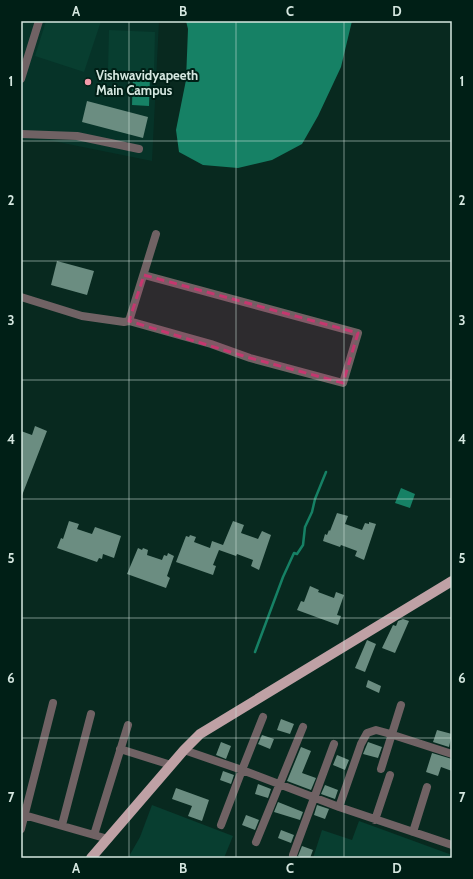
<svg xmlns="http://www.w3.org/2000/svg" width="473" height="879" viewBox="0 0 473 879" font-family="Cabin,sans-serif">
  <rect width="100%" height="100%" fill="#08291f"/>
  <path fill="#063328" d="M 21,21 L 159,21 L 152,161 L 53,141 L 21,140 Z"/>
  <path fill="#083e30" d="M 46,21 L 101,21 L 84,72 L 35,56 Z
    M 109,30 L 155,32 L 154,72 L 108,70 Z
    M 152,805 L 233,836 L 224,858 L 128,858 L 140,837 Z
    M 359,821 L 452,855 L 452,858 L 313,858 L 322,830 L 352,840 Z"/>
  <path fill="#168165" d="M 186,21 L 352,21 L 341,67 L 318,116 L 302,144 L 272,160 L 238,168 L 203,165 L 179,152 L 176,130 L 186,80 L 188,29 Z
    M 133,75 L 150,76 L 149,106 L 132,105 Z
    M 401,488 L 415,494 L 410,508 L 395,503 Z"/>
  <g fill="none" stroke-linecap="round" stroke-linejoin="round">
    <path stroke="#168165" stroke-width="2.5" d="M 255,652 L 283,577 L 294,553 L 297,554 L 303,545 L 305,527 L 312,512 L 315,499 L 326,472"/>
  </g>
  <path fill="#6b8d81" d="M 87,101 L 148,117 L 143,138 L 82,122 Z
    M 57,261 L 94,271 L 87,295 L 51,285 Z
    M 35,426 L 47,431 L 21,498 L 21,431 L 32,435 Z
    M 337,513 L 348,516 L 345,524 L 362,530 L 365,523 L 369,524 L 369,522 L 376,524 L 364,560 L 355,556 L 357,551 L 341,545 L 340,547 L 323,541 L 325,534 L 327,535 L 329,530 L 330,531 Z
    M 69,521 L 79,524 L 77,529 L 92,534 L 95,527 L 121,536 L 114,558 L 103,554 L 102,559 L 99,558 L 97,562 L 57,548 L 61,538 L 63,539 Z
    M 233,521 L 244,525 L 241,533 L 258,539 L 262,531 L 271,535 L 259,570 L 251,566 L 253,560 L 237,554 L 236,556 L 219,550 L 213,565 L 216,566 L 213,575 L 176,562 L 186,536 L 189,537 L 190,535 L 196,537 L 194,542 L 210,548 L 212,541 L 223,545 Z
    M 138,548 L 142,550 L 143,548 L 148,550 L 147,555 L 162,560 L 164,555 L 167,556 L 168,553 L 174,556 L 167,576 L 170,578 L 166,588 L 127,574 Z
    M 310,586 L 319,590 L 318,592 L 334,598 L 336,592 L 344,595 L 337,615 L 341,616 L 338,625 L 297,610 L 301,601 L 304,602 Z
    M 403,619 L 409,621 L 395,653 L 382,648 L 393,625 L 396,626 L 398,621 Z
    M 367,640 L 376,644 L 365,672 L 355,668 Z
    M 368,680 L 381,686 L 379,693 L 366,687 Z
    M 281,719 L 294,724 L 290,734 L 277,730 Z
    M 437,730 L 452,734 L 449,747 L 433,742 Z
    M 262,735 L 274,739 L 270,749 L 258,744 Z
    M 221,742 L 231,746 L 226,759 L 216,755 Z
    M 368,742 L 382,747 L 378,758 L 363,754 Z
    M 301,747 L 311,751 L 302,773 L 316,778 L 311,790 L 287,781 Z
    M 432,753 L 452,759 L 452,771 L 441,767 L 438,776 L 426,772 Z
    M 337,755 L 349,760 L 345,770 L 333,765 Z
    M 223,771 L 234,775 L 231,784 L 220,780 Z
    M 258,784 L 271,789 L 268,798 L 255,794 Z
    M 325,785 L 338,790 L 335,799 L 321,794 Z
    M 176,788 L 209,800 L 202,821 L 188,816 L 192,806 L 172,799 Z
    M 278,802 L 303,812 L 300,820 L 274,812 Z
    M 317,805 L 329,809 L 325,819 L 314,815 Z
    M 246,815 L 259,820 L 255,830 L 242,825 Z
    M 281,830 L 294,835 L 291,843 L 278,838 Z
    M 302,846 L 313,850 L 310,858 L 303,858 L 298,856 Z"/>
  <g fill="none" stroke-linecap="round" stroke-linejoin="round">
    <path stroke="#706264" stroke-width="8" d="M 21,79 L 39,21
      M 21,134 L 77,136 L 139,149
      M 21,297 L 82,316 L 124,322 L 129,321 L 211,344 L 250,358 L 343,383 L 358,333 L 144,275
      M 129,321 L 156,234
      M 120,749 L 171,765
      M 184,750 L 242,770 L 263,717
      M 381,769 L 401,705
      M 339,807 L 452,845
      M 24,815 L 108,839
      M 375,820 L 390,775
      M 62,825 L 91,714
      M 221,825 L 242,770 L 339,807 L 361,744 L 367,733 L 376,730 L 387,733 L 452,754
      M 21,829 L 53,703
      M 413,832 L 427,787
      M 94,835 L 128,725
      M 256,842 L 303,727
      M 293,855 L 334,744"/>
    <path stroke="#bfa1a5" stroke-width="10" d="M 91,858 L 184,750 L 200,734 L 452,581"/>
  </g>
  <path fill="#c5376f" fill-opacity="0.2" stroke="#c5376f" stroke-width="3" stroke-dasharray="8 5" stroke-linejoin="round" d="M 144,275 L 358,333 L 343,383 L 250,358 L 129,321 Z"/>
  <path fill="none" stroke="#d5e7e0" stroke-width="1" stroke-opacity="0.55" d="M 129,21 L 129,858M 236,21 L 236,858M 344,21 L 344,858M 21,141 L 452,141M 21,261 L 452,261M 21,380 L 452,380M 21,499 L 452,499M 21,618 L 452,618M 21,738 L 452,738"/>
  <circle fill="#f39aaa" stroke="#001f16" stroke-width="1.5" cx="88" cy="82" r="4"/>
  <g text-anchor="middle" stroke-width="4" stroke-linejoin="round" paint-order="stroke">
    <g font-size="13" font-weight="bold" fill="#d5e7e0" stroke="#001f16" text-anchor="start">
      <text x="96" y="80">Vishwavidyapeeth<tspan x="96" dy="15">Main Campus</tspan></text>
    </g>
  </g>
  <rect width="473" height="879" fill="none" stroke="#001f16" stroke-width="44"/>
  <rect x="22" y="22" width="429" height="835" fill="none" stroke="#d5e7e0" stroke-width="1.5"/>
  <g font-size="13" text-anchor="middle" font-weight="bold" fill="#d5e7e0">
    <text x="76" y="16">A</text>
    <text x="183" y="16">B</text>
    <text x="290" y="16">C</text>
    <text x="397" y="16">D</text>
    <text x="11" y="86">1</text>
    <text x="462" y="86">1</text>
    <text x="11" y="205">2</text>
    <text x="462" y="205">2</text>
    <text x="11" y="325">3</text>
    <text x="462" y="325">3</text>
    <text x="11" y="444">4</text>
    <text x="462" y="444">4</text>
    <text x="11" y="563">5</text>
    <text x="462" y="563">5</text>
    <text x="11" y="683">6</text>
    <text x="462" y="683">6</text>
    <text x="11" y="802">7</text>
    <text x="462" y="802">7</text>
    <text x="76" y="873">A</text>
    <text x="183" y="873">B</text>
    <text x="290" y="873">C</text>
    <text x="397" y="873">D</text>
  </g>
</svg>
